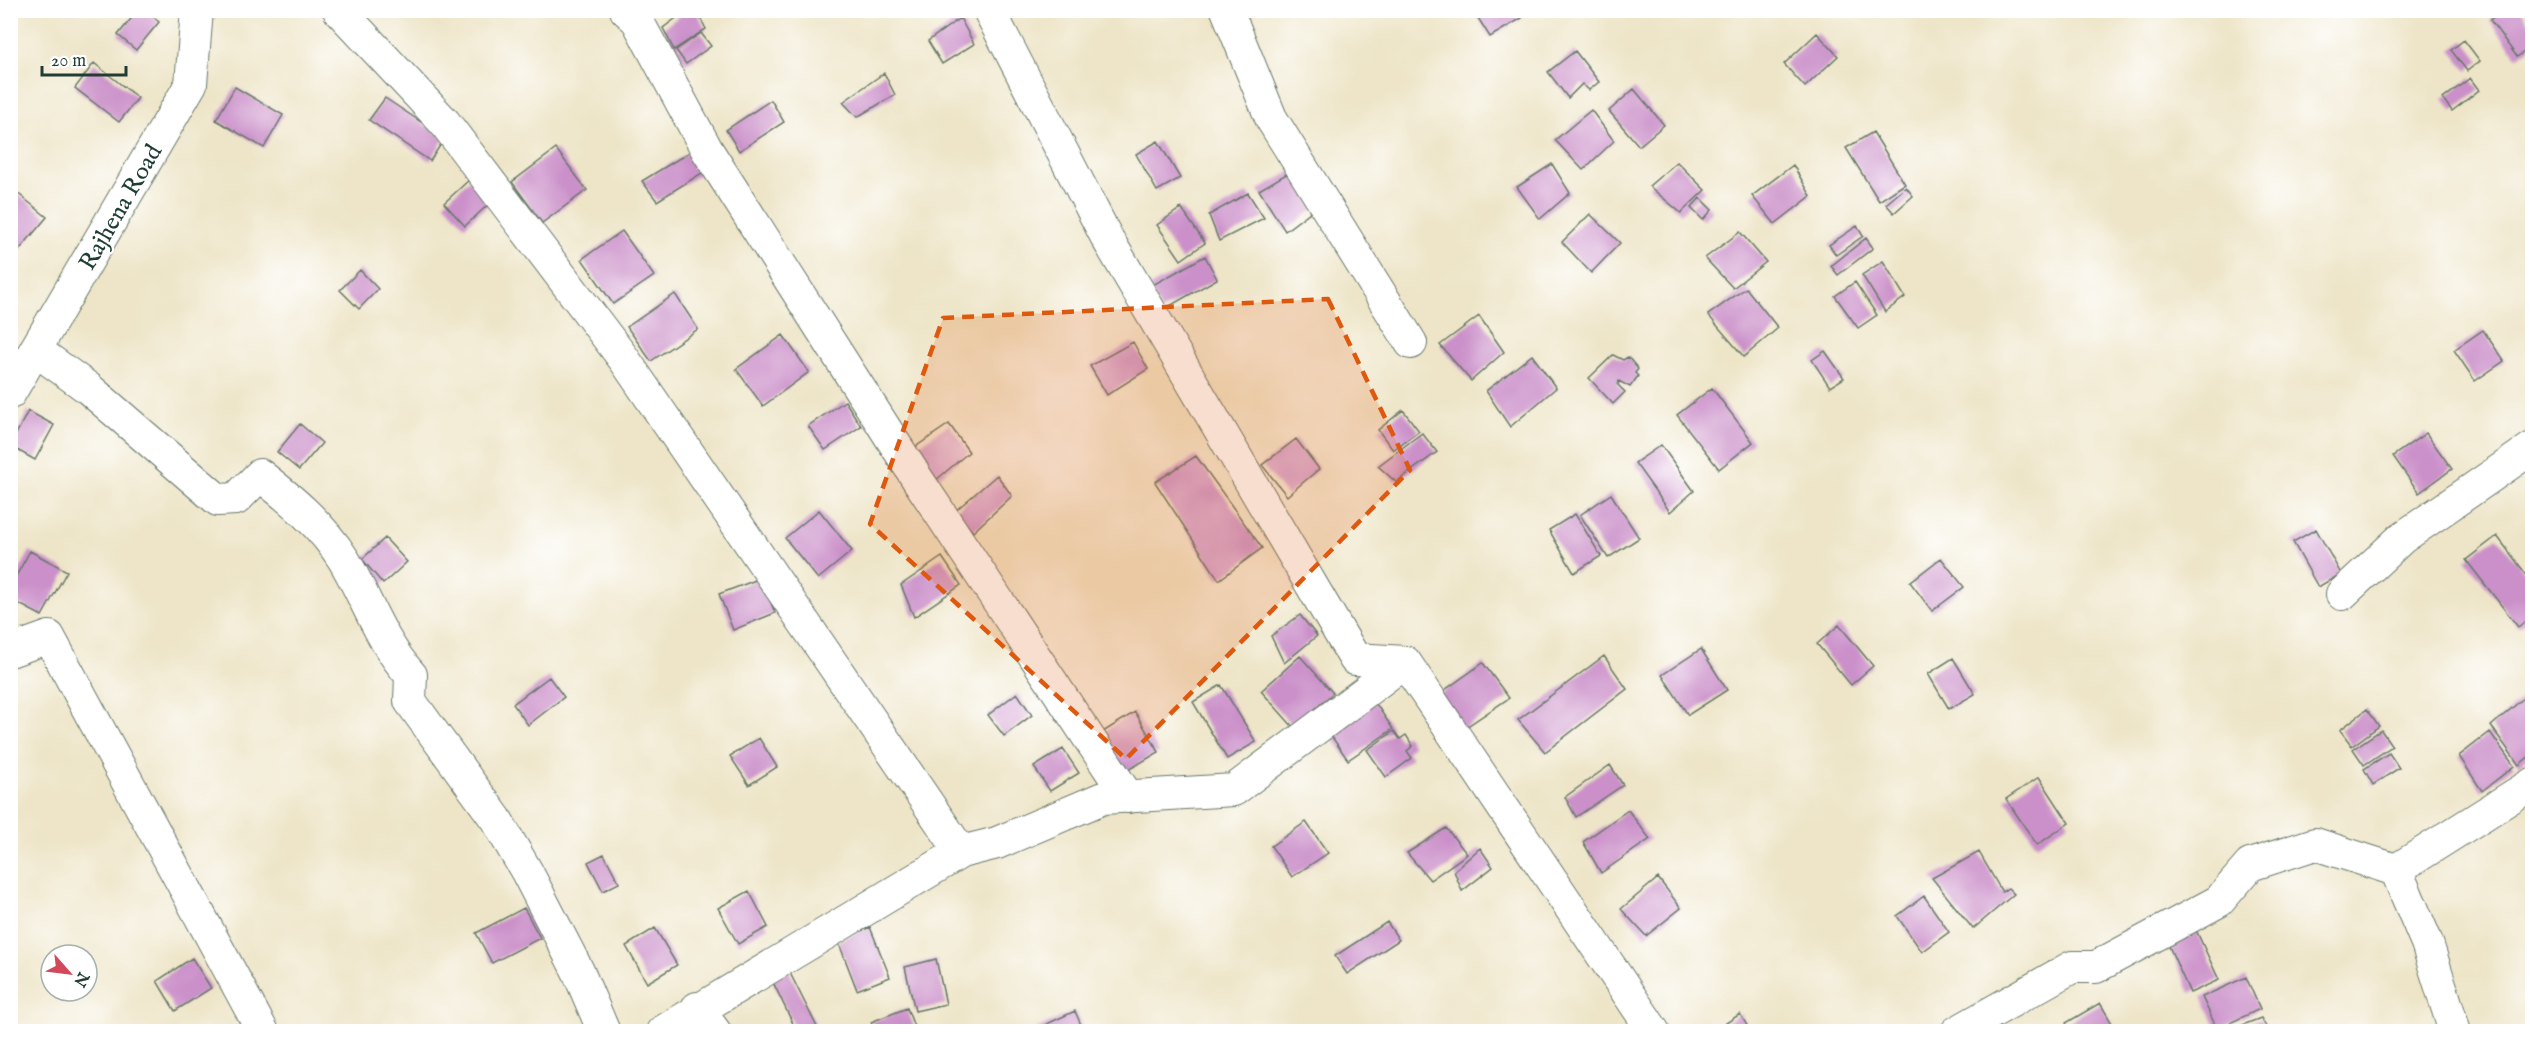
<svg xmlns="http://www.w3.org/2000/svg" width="2543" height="1042" viewBox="0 0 2543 1042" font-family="'IM FELL English',serif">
  <rect width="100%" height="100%" fill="#fff"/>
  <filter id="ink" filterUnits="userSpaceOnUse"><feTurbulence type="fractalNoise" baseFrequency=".0167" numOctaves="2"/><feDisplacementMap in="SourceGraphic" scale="12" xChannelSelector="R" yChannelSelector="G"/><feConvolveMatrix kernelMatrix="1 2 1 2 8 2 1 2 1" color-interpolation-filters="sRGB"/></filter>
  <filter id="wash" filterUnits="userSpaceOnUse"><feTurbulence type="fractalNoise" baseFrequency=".008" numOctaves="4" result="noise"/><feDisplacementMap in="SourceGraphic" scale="24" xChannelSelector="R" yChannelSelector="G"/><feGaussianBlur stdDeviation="1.35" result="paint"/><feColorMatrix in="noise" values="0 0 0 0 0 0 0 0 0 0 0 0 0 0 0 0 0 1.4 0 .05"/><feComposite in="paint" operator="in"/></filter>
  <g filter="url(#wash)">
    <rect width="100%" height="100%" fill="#eee5c8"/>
    <g id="blocks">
      <path fill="#cb90c9" d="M 138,10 L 146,10 L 159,22 L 136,50 L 118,35 Z
        M 687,10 L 696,10 L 706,29 L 674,50 L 663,28 Z
        M 1473,10 L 1517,10 L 1522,18 L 1490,37 Z
        M 2502,10 L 2521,10 L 2532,26 L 2532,46 L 2517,57 L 2490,20 Z
        M 960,18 L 974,44 L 942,64 L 928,41 Z
        M 701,33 L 711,46 L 686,64 L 676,50 Z
        M 1817,33 L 1838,56 L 1805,87 L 1784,64 Z
        M 2464,40 L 2480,61 L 2467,71 L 2451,50 Z
        M 1575,51 L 1599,82 L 1589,90 L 1582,84 L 1568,98 L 1548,72 Z
        M 94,63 L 138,98 L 119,122 L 75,88 Z
        M 884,73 L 895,95 L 857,117 L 843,102 Z
        M 2470,78 L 2479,90 L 2452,111 L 2443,99 Z
        M 235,87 L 283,115 L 264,148 L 216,120 Z
        M 1634,89 L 1664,125 L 1639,146 L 1609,111 Z
        M 385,98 L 445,138 L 430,161 L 369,120 Z
        M 771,100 L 784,122 L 739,151 L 726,130 Z
        M 1591,110 L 1614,141 L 1583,170 L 1555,140 Z
        M 1873,132 L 1905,184 L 1879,201 L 1846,148 Z
        M 1158,141 L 1180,178 L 1157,191 L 1136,154 Z
        M 556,149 L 587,190 L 542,223 L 512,182 Z
        M 691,151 L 702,173 L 657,201 L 642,181 Z
        M 1677,162 L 1705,190 L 1681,213 L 1649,186 Z
        M 1552,164 L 1570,193 L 1540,219 L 1517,187 Z
        M 1793,165 L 1811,196 L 1775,224 L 1752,196 Z
        M 1295,169 L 1318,206 L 1285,231 L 1259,190 Z
        M 470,179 L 491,202 L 465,226 L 444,203 Z
        M 10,187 L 47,217 L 10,261 Z
        M 1906,187 L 1913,196 L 1894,213 L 1886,204 Z
        M 1248,193 L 1264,218 L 1219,241 L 1209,215 Z
        M 1700,198 L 1712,210 L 1703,220 L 1691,208 Z
        M 1181,208 L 1205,243 L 1181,260 L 1157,225 Z
        M 1590,214 L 1620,243 L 1591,273 L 1562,242 Z
        M 1857,226 L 1863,236 L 1836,255 L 1829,245 Z
        M 622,231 L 654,276 L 613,304 L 582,259 Z
        M 1740,232 L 1766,262 L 1733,288 L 1705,258 Z
        M 1866,238 L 1873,248 L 1838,275 L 1831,266 Z
        M 1205,256 L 1217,279 L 1161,311 L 1149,287 Z
        M 1883,261 L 1905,297 L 1885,312 L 1862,275 Z
        M 360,270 L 378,289 L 359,309 L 340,290 Z
        M 1855,282 L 1877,315 L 1858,328 L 1835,296 Z
        M 1746,288 L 1778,328 L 1744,357 L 1708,315 Z
        M 675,294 L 698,329 L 651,361 L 627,327 Z
        M 1479,316 L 1504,352 L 1471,381 L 1440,345 Z
        M 2483,330 L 2504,361 L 2475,381 L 2454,350 Z
        M 783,335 L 809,372 L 763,406 L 736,369 Z
        M 1133,342 L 1148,369 L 1107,395 L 1090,366 Z
        M 1825,351 L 1844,378 L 1830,387 L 1812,360 Z
        M 1532,355 L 1556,388 L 1510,427 L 1486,391 Z
        M 1613,355 L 1623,360 L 1628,357 L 1638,369 L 1635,373 L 1638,376 L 1630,387 L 1619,381 L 1618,385 L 1625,392 L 1613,404 L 1589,378 Z
        M 1712,388 L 1753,442 L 1719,469 L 1677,415 Z
        M 845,401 L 861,426 L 825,450 L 808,426 Z
        M 1403,410 L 1419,431 L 1393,450 L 1378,430 Z
        M 28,411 L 54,425 L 35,460 L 10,446 Z
        M 300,424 L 322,443 L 299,470 L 277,452 Z
        M 949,424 L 969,452 L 935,481 L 911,450 Z
        M 1422,433 L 1437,452 L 1396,482 L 1378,466 Z
        M 2426,433 L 2452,469 L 2419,493 L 2393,456 Z
        M 1296,439 L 1319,469 L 1287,496 L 1262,465 Z
        M 1661,445 L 1694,491 L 1670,512 L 1635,463 Z
        M 1196,456 L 1262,548 L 1219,580 L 1155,482 Z
        M 997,475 L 1012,496 L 973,532 L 955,511 Z
        M 1611,494 L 1639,538 L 1608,558 L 1580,515 Z
        M 819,510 L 852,551 L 818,579 L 785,538 Z
        M 1575,514 L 1601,556 L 1574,573 L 1549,530 Z
        M 2316,529 L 2341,574 L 2318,587 L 2293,542 Z
        M 2497,536 L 2532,582 L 2532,616 L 2518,627 L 2466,560 Z
        M 385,538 L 407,562 L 383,584 L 362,559 Z
        M 30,551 L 67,571 L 42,616 L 10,599 L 10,587 Z
        M 942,557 L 961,585 L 914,617 L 901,585 Z
        M 1941,558 L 1964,587 L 1932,611 L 1910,582 Z
        M 761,578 L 775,613 L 733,630 L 719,594 Z
        M 1300,615 L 1317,636 L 1284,663 L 1271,636 Z
        M 1839,625 L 1873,666 L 1851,685 L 1817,644 Z
        M 1701,649 L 1727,690 L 1688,715 L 1662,675 Z
        M 1300,656 L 1333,693 L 1294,728 L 1261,691 Z
        M 1604,656 L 1627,689 L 1545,752 L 1518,720 Z
        M 1953,658 L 1975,694 L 1949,709 L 1928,674 Z
        M 1483,663 L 1509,698 L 1463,729 L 1435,697 Z
        M 549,677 L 564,697 L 528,725 L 513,704 Z
        M 1221,685 L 1256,742 L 1227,759 L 1193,702 Z
        M 1017,693 L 1032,715 L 1004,736 L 988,715 Z
        M 2526,696 L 2532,704 L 2532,754 L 2519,765 L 2491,726 Z
        M 1374,701 L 1393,729 L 1348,760 L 1329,733 Z
        M 2367,709 L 2379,726 L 2352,746 L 2340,730 Z
        M 1135,712 L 1159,752 L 1121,774 L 1098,735 Z
        M 2381,730 L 2392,746 L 2364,765 L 2353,749 Z
        M 1394,731 L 1400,739 L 1406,735 L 1413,746 L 1407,751 L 1412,758 L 1386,777 L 1367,750 Z
        M 2490,732 L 2514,766 L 2482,791 L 2459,756 Z
        M 759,738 L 777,767 L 749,785 L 730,756 Z
        M 1063,749 L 1079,773 L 1050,791 L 1034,767 Z
        M 2389,753 L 2399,768 L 2373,785 L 2364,769 Z
        M 1610,765 L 1623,785 L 1576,817 L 1565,797 Z
        M 2039,777 L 2069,823 L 2037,845 L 2006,799 Z
        M 1628,810 L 1650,839 L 1601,873 L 1583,842 Z
        M 1306,822 L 1328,853 L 1292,877 L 1271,846 Z
        M 1446,828 L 1467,854 L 1430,880 L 1407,853 Z
        M 1480,848 L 1493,867 L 1462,891 L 1454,871 Z
        M 1979,852 L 2002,892 L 2008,888 L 2014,894 L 1973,929 L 1932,878 Z
        M 604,854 L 619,883 L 603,891 L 588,862 Z
        M 1658,878 L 1681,908 L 1646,936 L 1621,909 Z
        M 749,891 L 768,927 L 738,944 L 718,908 Z
        M 1924,896 L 1949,932 L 1922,952 L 1897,916 Z
        M 524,908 L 540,938 L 492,963 L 476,933 Z
        M 1387,922 L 1399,940 L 1347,974 L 1335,956 Z
        M 870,927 L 890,977 L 857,990 L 838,941 Z
        M 655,928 L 677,965 L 647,983 L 626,946 Z
        M 2196,930 L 2219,980 L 2190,993 L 2168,944 Z
        M 192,958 L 211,988 L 175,1011 L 157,981 Z
        M 936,959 L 946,1004 L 915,1011 L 905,967 Z
        M 788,969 L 817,1027 L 807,1032 L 797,1032 L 771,978 Z
        M 2246,977 L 2260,1009 L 2217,1029 L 2202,997 Z
        M 2100,1003 L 2117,1032 L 2071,1032 L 2066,1023 Z
        M 907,1008 L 916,1032 L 875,1032 L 871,1022 Z
        M 1075,1011 L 1084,1032 L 1037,1032 L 1036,1029 Z
        M 1740,1014 L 1751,1032 L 1712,1032 Z
        M 2261,1018 L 2269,1032 L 2227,1032 L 2227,1031 Z"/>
    </g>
  </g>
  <g filter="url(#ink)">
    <use href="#blocks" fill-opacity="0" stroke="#677868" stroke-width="1.5"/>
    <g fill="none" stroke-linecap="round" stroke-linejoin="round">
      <defs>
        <path id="street" d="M 339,10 L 445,123 L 624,359 L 961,852
          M 626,10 L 637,20 L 707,150 L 918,480 L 1128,797
          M 989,10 L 1107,238 L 1355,659 L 1405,662
          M 1227,10 L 1271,118 L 1411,343
          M 37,351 L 88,388 L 218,500 L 236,499 L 260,475 C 292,500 322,525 344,560 C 367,599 380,641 411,675 L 410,701 L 496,819 L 527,872 L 578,971 L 604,1032
          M 10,393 L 191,84 L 197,10
          M 2342,594 L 2402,538 L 2532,448
          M 10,651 L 49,637 L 263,1032
          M 2396,870 L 2427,943 L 2455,1032
          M 697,1008 L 715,1032
          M 662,1032 L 961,852 L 997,843 L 1103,798 L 1234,790 L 1405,662 L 1654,1032
          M 1957,1032 L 2072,967 L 2096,967 L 2219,901 L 2250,865 L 2315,844 L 2396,870 L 2532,784"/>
      </defs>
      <use href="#street" stroke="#677868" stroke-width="34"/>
      <use href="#street" stroke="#fff" stroke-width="32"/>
    </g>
  </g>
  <path fill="#de580e" fill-opacity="0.2" stroke="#de580e" stroke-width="4.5" stroke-dasharray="12 8" stroke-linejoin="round" d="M 1328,299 L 1410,470 L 1126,759 L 870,524 L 943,318 Z"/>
  <g text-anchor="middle" stroke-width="4.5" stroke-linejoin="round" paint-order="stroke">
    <g font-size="24" fill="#1f3d34" stroke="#fff">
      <text transform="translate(120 207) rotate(-60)" y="8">Rajhena Road</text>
    </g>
  </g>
  <rect width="2543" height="1042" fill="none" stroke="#fff" stroke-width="36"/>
  <g transform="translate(69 973) rotate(118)"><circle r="28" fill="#ffffff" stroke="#a5b1ae" stroke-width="1.5"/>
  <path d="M0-4.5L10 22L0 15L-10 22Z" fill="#d1495b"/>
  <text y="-9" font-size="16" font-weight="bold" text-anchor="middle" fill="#1f3d34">N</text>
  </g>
  <path d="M42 66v9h84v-9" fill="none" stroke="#1f3d34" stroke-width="3"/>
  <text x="51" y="66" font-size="18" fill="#1f3d34" stroke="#ffffff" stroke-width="4.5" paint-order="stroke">20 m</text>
</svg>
